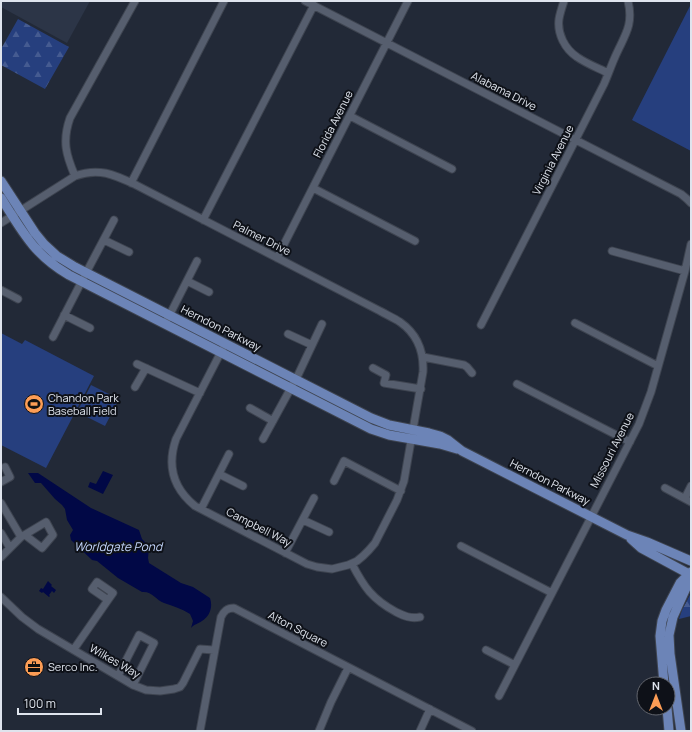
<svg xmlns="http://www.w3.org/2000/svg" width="692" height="732" viewBox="0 0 692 732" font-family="Manrope,sans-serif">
  <defs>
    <pattern id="forest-firs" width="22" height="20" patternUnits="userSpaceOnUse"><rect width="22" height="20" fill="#263f7e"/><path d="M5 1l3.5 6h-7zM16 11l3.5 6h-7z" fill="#455b91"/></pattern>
  </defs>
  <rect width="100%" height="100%" fill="#222937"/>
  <path fill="#2c3547" d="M 1,1 L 90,1 L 67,43 L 1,7 Z"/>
  <path fill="#263f7e" d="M 691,4 L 691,151 L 632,120 Z
    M 1,333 L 22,344 L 25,340 L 94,376 L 46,468 L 1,445 Z
    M 91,385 L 119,399 L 105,426 L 77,412 Z"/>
  <path fill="url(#forest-firs)" d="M 18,19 L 69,47 L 45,89 L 1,65 L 1,49 Z
    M 691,593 L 691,616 L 679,619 L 682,610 Z"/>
  <path fill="#010846" d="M 103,471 L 113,475 L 103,494 L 88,487 L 90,482 L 96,484 Z
    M 28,473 L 38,473 L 91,508 L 139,530 L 142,539 L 148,545 L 149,548 L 148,558 L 149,563 L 181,583 L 193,587 L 210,598 C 213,607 210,616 202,621 C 198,624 194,624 191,628 L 193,621 L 190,614 C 182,609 173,606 164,603 C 156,600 152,591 142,592 L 118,578 L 97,561 L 92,560 L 71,540 L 70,535 L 73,530 L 67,520 L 65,509 L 62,505 L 55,499 L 41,483 L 35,483 Z
    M 48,581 L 52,585 L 51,586 L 56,590 L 54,593 L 52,591 L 49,595 L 50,596 L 49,597 L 43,592 L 42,593 L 39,591 L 41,588 L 43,589 Z"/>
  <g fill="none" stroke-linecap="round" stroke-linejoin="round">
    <defs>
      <path id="minor" d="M 305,1 L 681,194 L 687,199 L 691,203
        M 564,1 C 562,7 560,13 559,19 C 557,34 565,49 577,57 C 587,64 598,68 608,73
        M 350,116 L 452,169
        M 75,176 C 66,155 62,141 70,118 L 135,1
        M 131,183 L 224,1
        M 313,188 L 415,241
        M 203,220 L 314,5
        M 1,223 L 75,176 C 99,167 115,175 136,185 L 380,311 C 387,315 394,318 400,322 C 417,334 424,352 423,372 L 404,481 L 397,500 L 375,543 L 369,550 L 363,556 L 357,561 L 348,565 L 332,569 L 317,567 L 307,564 L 195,506 C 173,488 167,465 176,439 L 223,348
        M 104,240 L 129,252
        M 612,251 L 685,271
        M 277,258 L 408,1
        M 187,281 L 209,292
        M 1,290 L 18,299
        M 64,315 L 90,328
        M 575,323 L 658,366
        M 165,324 L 197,261
        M 481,325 L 604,84 C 608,75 611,66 615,57 C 624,36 634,26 628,1
        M 288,334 L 312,345
        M 53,337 L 86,273 L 114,220
        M 423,357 L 464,365 L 467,367 L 472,373
        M 137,364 L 200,393
        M 373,368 L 386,375 L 384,383 L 421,389
        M 517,384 L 630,442
        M 135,387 L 146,368
        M 250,408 L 273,421
        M 263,439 L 298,375 L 322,324
        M 219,474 L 243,486
        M 334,481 L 344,461 L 401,491
        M 1,482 L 10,477 L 5,467
        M 665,488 L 691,502
        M 685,498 L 691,486
        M 1,503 L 21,537
        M 201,509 L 229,454
        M 303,520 L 329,532
        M 1,533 L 10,548
        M 461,546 L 552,593
        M 285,553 L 314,498
        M 1,557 L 21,537 L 46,522 L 53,535 L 42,548 L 25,535
        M 352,564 C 364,587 372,599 396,612 C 404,616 411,619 420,617
        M 1,597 L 22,617 L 38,629 L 133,685 L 146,690 L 160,691 L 174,689 L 180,687 L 183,683 L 200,649 L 214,650
        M 74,649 L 108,600 L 113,593 L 97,582 L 92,589 L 108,600
        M 486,650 L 515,665
        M 118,676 L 139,635 L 154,643 L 133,685
        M 499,696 L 639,424 L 651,392 L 685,271 L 691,244
        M 200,731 L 221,617 C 224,611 227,608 234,608 L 472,731
        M 319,731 L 331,702 L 348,668
        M 420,731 L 430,709"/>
      <path id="major" d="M 1,181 L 35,233 L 44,244 L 57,256 L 75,267 L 371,418 L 389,425 L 429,433 L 440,436 L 448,440 L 462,451 L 627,535 L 647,542 L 691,561
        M 1,198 C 22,231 34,255 69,275 L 371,429 L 389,435 L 440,444 L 457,449
        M 631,539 L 641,548 L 691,575
        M 664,684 L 660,636 L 662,621 L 666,610 L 680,583 L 691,572
        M 667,708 L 669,731
        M 681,731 L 670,654 L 669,635 L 673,617 L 687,586 L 690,574"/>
    </defs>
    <use href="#minor" stroke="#3e4450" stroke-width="9"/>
    <use href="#major" stroke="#3e4450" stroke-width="11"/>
    <use href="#minor" stroke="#565e6e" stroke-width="7"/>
    <use href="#major" stroke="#6c84b7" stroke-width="9"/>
  </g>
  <defs>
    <symbol id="stadium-disc" viewBox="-11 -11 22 22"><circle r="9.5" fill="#fd9d55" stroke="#0e1118"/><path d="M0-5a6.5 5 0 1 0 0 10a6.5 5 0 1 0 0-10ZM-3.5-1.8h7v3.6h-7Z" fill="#111"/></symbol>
    <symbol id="office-disc" viewBox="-11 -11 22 22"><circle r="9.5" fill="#fd9d55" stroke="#0e1118"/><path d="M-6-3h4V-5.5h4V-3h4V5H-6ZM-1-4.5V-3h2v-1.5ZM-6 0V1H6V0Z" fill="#111"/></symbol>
  </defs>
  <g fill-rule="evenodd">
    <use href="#stadium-disc" x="23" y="393" width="22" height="22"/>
    <use href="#office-disc" x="23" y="656" width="22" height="22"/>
  </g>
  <g text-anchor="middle" stroke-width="4" stroke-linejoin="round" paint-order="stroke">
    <g font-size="11" fill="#dfe4ed" stroke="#0e1118">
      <text transform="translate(504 91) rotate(27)" y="4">Alabama Drive</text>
      <text transform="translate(333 124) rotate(-63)" y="4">Florida Avenue</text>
      <text transform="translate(553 160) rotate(-63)" y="4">Virginia Avenue</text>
      <text transform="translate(262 238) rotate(27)" y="4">Palmer Drive</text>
      <text transform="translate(221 328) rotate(27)" y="4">Herndon Parkway</text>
      <text transform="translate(612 450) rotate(-63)" y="4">Missouri Avenue</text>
      <text transform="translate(550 482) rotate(27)" y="4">Herndon Parkway</text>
      <text transform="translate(259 527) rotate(27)" y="4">Campbell Way</text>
      <text transform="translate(298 629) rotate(27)" y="4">Alton Square</text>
      <text transform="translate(115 661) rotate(30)" y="4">Wilkes Way</text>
    </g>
    <g font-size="11" fill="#dfe4ed" stroke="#0e1118" text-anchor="start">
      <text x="48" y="402">Chandon Park<tspan x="48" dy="13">Baseball Field</tspan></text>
      <text x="48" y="671">Serco Inc.</text>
    </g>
    <g font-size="12" font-style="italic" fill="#c5d7fd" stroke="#0e1118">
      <text x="118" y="551">Worldgate Pond</text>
    </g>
  </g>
  <rect width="692" height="732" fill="none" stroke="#dfe4ed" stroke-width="4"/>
  <g transform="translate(656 696)"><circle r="19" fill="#0e1118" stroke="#62656d"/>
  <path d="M0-3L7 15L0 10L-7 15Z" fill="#fd9d55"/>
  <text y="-6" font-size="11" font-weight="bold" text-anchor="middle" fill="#dfe4ed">N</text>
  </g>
  <path d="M18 708v6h83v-6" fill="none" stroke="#dfe4ed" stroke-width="2"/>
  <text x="24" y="708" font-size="12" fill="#dfe4ed" stroke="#0e1118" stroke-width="3" paint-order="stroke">100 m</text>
</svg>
